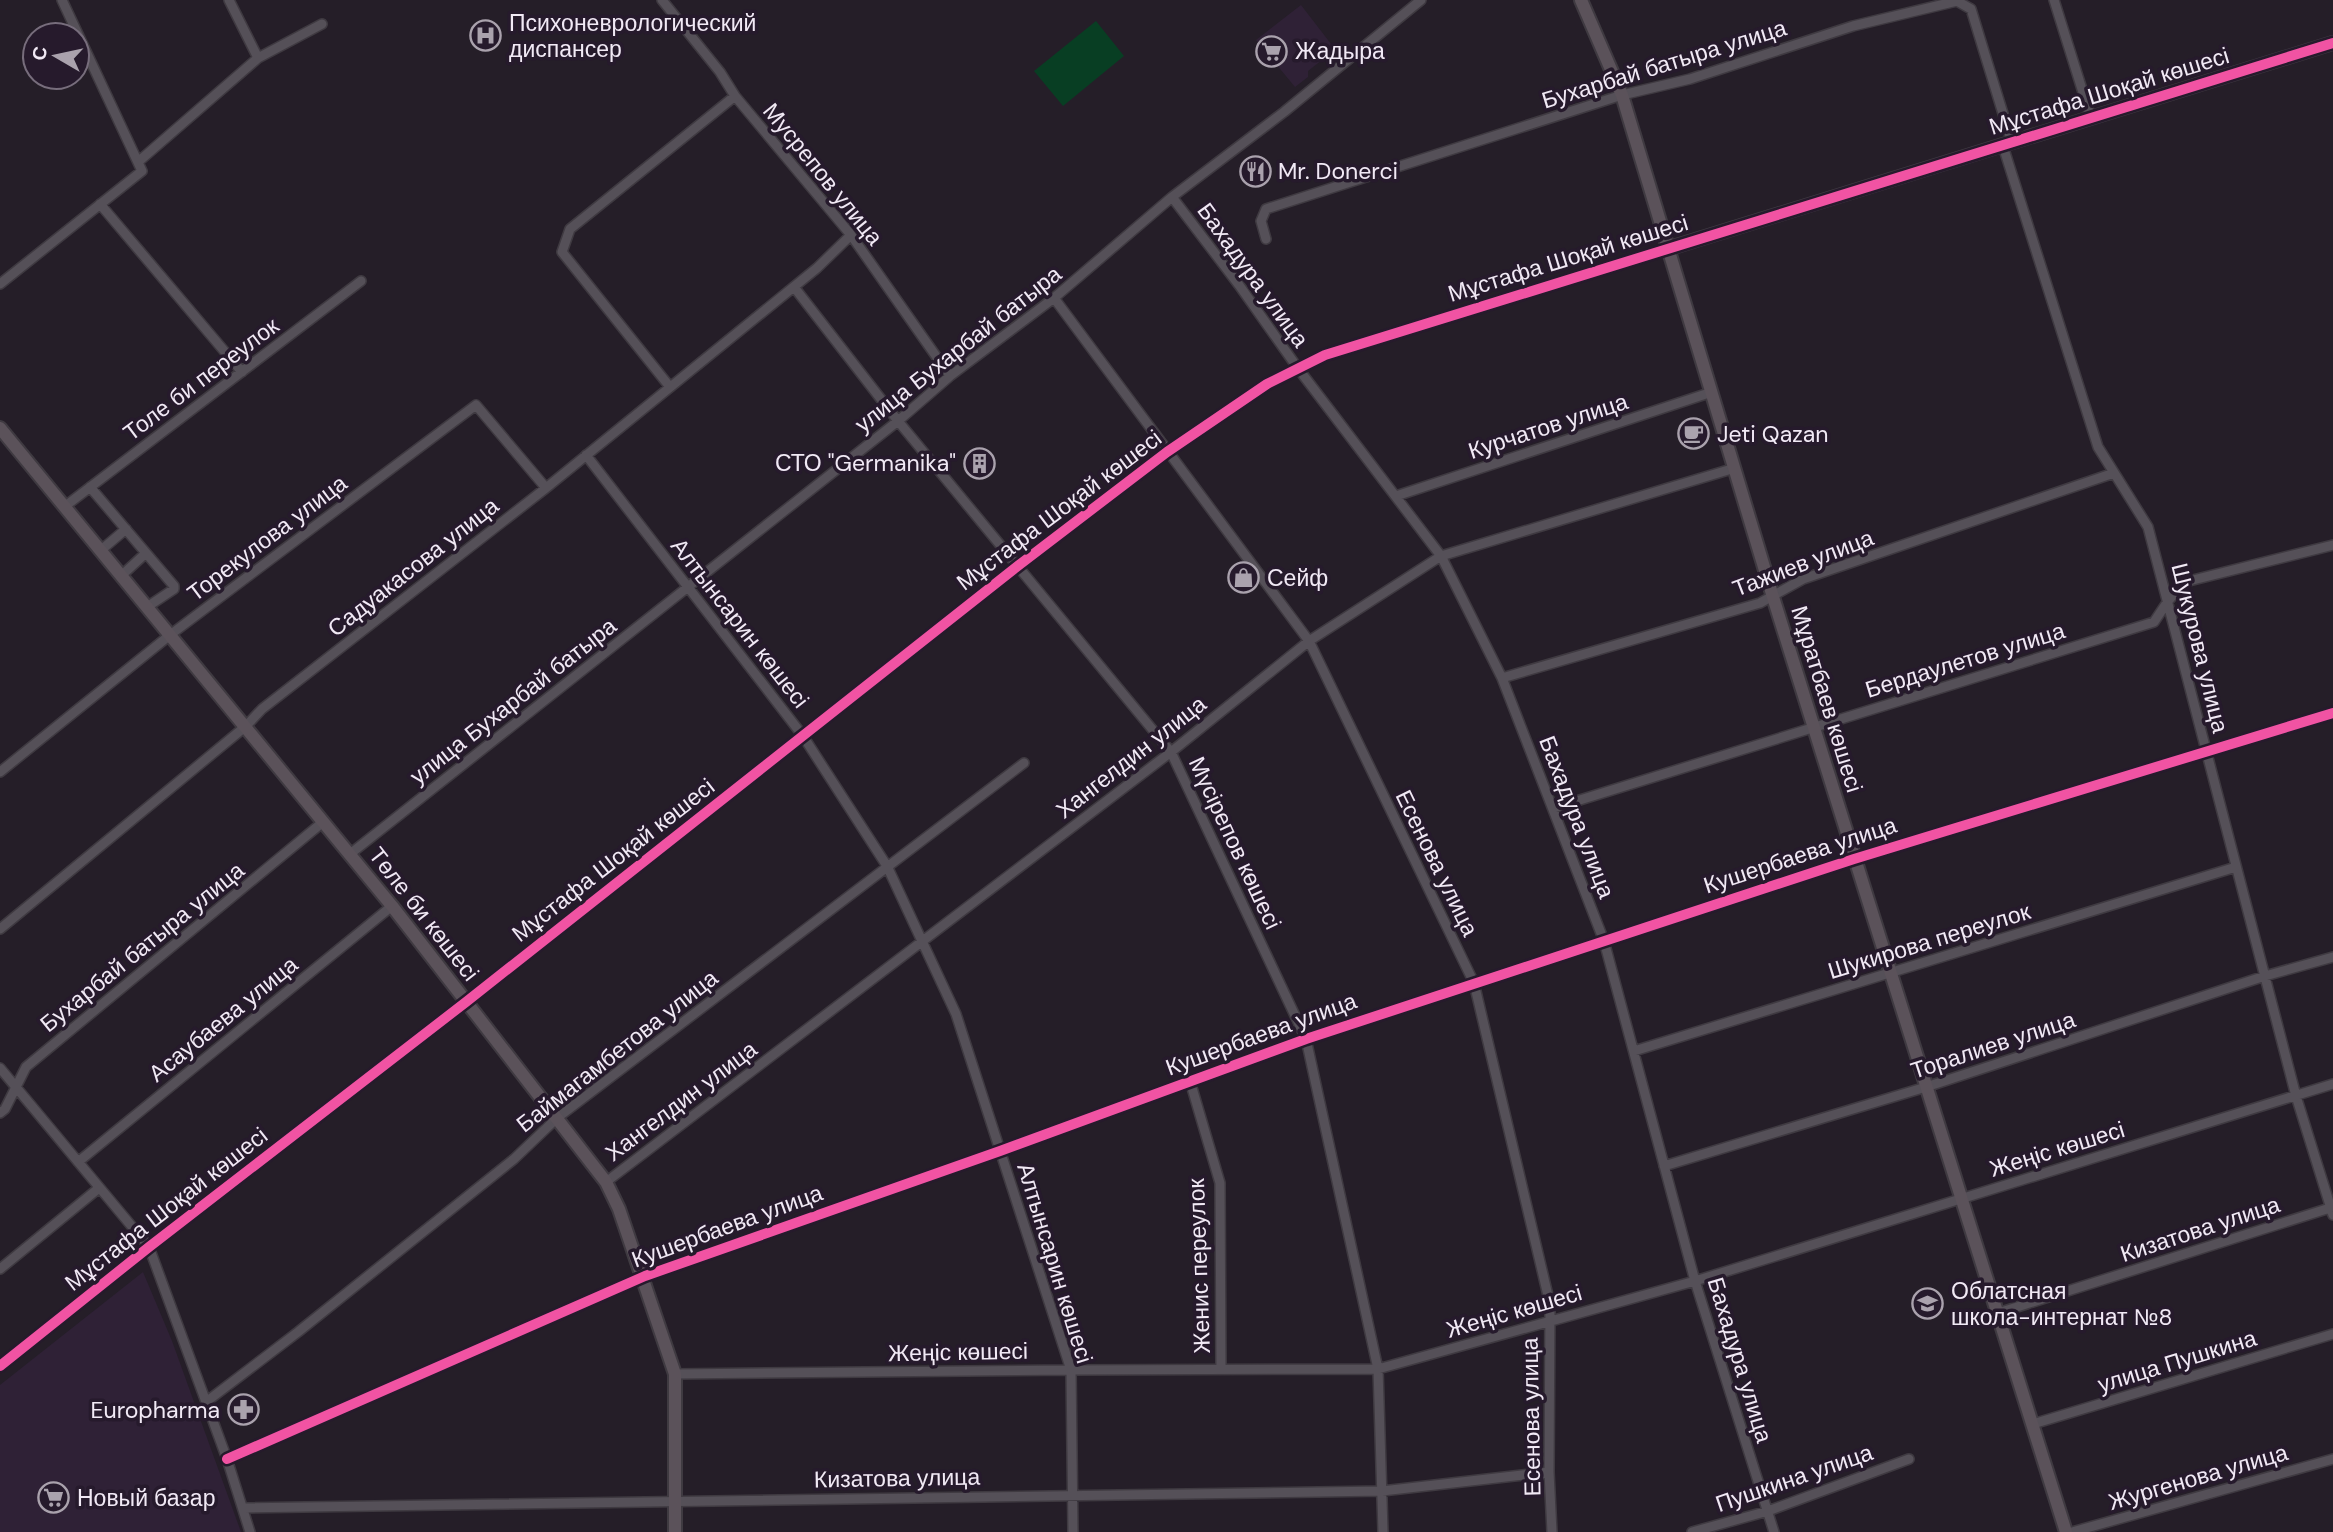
<svg xmlns="http://www.w3.org/2000/svg" width="2333" height="1532" viewBox="0 0 2333 1532" font-family="'DM Sans',sans-serif">
  <rect width="100%" height="100%" fill="#251e28"/>
  <path fill="#2f2136" d="M 1301,5 L 1338,53 L 1328,61 L 1322,60 L 1308,71 L 1308,77 L 1295,87 L 1256,40 Z
    M 143,1272 L 172,1341 L 241,1532 L 0,1532 L 0,1385 Z"/>
  <path fill="#083e23" d="M 1096,21 L 1124,56 L 1063,106 L 1034,71 Z"/>
  <g fill="none" stroke-linecap="round" stroke-linejoin="round">
    <defs>
      <path id="street" d="M 229,0 L 258,58
        M 662,0 L 720,72 L 735,96 L 851,235 L 950,376
        M 2054,0 L 2091,118
        M 2003,146 L 2098,447 L 2148,527 L 2296,1096 L 2333,1215
        M 138,162 L 258,58 L 322,24
        M 1172,197 L 1239,285 L 1297,367 L 1441,556 L 1502,678 L 1604,941 L 1695,1281 L 1774,1532
        M 100,204 L 242,372
        M 1266,239 L 1261,221 L 1266,209 L 1622,95 L 1690,79 L 1853,26 L 1957,1 L 1971,9 L 2012,143
        M 0,284 L 142,171 L 62,0
        M 794,287 L 898,421 L 1171,752 L 1306,1039 L 1378,1369 L 1383,1532
        M 1054,298 L 1309,641 L 1474,983 L 1550,1304 L 1549,1472 L 1552,1532
        M 670,387 L 562,252 L 570,229 L 735,96
        M 586,455 L 803,736 L 887,866 L 956,1014 L 1071,1370 L 1073,1532
        M 90,487 L 174,586 L 174,589 L 147,607
        M 1396,496 L 1712,392
        M 64,507 L 361,281
        M 100,551 L 126,529
        M 121,576 L 146,553
        M 1502,678 L 1760,603 L 1803,579 L 2114,473
        M 0,772 L 170,635 L 476,405 L 546,488
        M 1554,808 L 2154,622 L 2168,601 L 2185,582 L 2333,545
        M 350,854 L 898,421 L 950,376 L 1054,298 L 1172,197 L 1284,112 L 1421,0
        M 0,929 L 246,726 L 262,709 L 546,488 L 817,268 L 851,235
        M 1634,1051 L 2236,867
        M 0,1068 L 149,1247 L 227,1459 L 250,1532
        M 1190,1081 L 1220,1183 L 1221,1369
        M 0,1113 L 5,1109 L 26,1067 L 323,822
        M 78,1162 L 392,906
        M 1664,1166 L 1926,1087 L 2265,976 L 2333,957
        M 606,1182 L 1171,752 L 1309,641 L 1441,556 L 1735,468
        M 0,1269 L 99,1188
        M 1998,1313 L 2333,1207
        M 0,1366 L 149,1247 L 466,1002 L 1019,565 L 1167,452 L 1267,384 L 1325,355 L 1670,248
        M 675,1374 L 1071,1370 L 1378,1369 L 1695,1281 L 2333,1084
        M 206,1402 L 298,1332 L 514,1159 L 557,1118 L 1024,763
        M 2033,1424 L 2333,1334
        M 227,1459 L 645,1276 L 1000,1151 L 1306,1039 L 1854,859 L 2333,713
        M 244,1508 L 1382,1491 L 1549,1472
        M 1692,1532 L 1768,1511 L 1909,1459
        M 2072,1532 L 2333,1459"/>
      <path id="secondary" d="M 1581,0 L 1622,95 L 1773,597 L 2066,1532
        M 1670,248 L 2333,43
        M 0,428 L 392,906 L 606,1182 L 619,1209 L 675,1374 L 675,1532"/>
    </defs>
    <use href="#street" stroke="#3f3a41" stroke-width="12"/>
    <use href="#secondary" stroke="#3f3a41" stroke-width="16"/>
    <use href="#street" stroke="#555058" stroke-width="9"/>
    <use href="#secondary" stroke="#5b525a" stroke-width="12"/>
    <defs>
      <path id="cycleway" d="M 0,1366 L 149,1247 L 466,1002 L 1019,565 L 1167,452 L 1267,384 L 1325,355 L 2333,43
        M 227,1459 L 645,1276 L 1000,1151 L 1306,1039 L 1854,859 L 2333,713"/>
    </defs>
    <use href="#cycleway" stroke="#261a2c" stroke-width="15"/>
    <use href="#cycleway" stroke="#f153a3" stroke-width="10"/>
  </g>
  <defs>
    <symbol id="hospital-ring" viewBox="-11 -11 22 22"><circle r="9.5" fill="#261a2c" stroke="#aaa2ad" stroke-width="1.5"/><path d="M-5-5h3v3.5h4V-5h3V5h-3V1.5h-4V5h-3Z" fill="#aaa2ad"/></symbol>
    <symbol id="supermarket-ring" viewBox="-11 -11 22 22"><circle r="9.5" fill="#261a2c" stroke="#aaa2ad" stroke-width="1.5"/><path d="M-6-5.5h2.5l.6 2H6L4.5 2H-2.5L-4.4-4H-6ZM-1.5 3.2a1.3 1.3 0 1 0 .1 0ZM3 3.2a1.3 1.3 0 1 0 .1 0Z" fill="#aaa2ad"/></symbol>
    <symbol id="restaurant-ring" viewBox="-11 -11 22 22"><circle r="9.5" fill="#261a2c" stroke="#aaa2ad" stroke-width="1.5"/><path d="M-5-6h1v4h1v-4h1v4h1v-4h1v5L-1.5 .5V6h-2V.5L-5-1ZM5-6V6H3V1.5H1.5Q1.5-4 5-6Z" fill="#aaa2ad"/></symbol>
    <symbol id="cafe-ring" viewBox="-11 -11 22 22"><circle r="9.5" fill="#261a2c" stroke="#aaa2ad" stroke-width="1.5"/><path d="M-5.5-4.5H6V0H3Q3 3.5 0 3.5H-2.5Q-5.5 3.5-5.5 0ZM3-3.2v2h1.7v-2ZM-6 4.5H4V6H-6Z" fill="#aaa2ad"/></symbol>
    <symbol id="building-ring" viewBox="-11 -11 22 22"><circle r="9.5" fill="#261a2c" stroke="#aaa2ad" stroke-width="1.5"/><path d="M-4-6H4V6H1V3H-1V6H-4ZM-2.5-4.3h1.7v1.8h-1.7ZM.8-4.3h1.7v1.8H.8ZM-2.5-1h1.7V.8h-1.7ZM.8-1h1.7V.8H.8Z" fill="#aaa2ad"/></symbol>
    <symbol id="shop-ring" viewBox="-11 -11 22 22"><circle r="9.5" fill="#261a2c" stroke="#aaa2ad" stroke-width="1.5"/><path d="M-5-2.5h2.3a2.7 3.5 0 0 1 5.4 0H5L5.5 6h-11ZM-1.5-2.5h3a1.5 2.3 0 0 0-3 0Z" fill="#aaa2ad"/></symbol>
    <symbol id="school-ring" viewBox="-11 -11 22 22"><circle r="9.5" fill="#261a2c" stroke="#aaa2ad" stroke-width="1.5"/><path d="M0-5L7-2L0 1L-7-2ZM-4 1L0 2.5L4 1V4Q0 6-4 4Z" fill="#aaa2ad"/></symbol>
    <symbol id="pharmacy-ring" viewBox="-11 -11 22 22"><circle r="9.5" fill="#261a2c" stroke="#aaa2ad" stroke-width="1.5"/><path d="M-2-6h4v4h4v4h-4v4h-4v-4h-4v-4h4Z" fill="#aaa2ad"/></symbol>
  </defs>
  <g fill-rule="evenodd">
    <use href="#hospital-ring" x="468" y="18" width="35" height="35"/>
    <use href="#supermarket-ring" x="1254" y="34" width="35" height="35"/>
    <use href="#restaurant-ring" x="1238" y="154" width="35" height="35"/>
    <use href="#cafe-ring" x="1676" y="416" width="35" height="35"/>
    <use href="#building-ring" x="962" y="446" width="35" height="35"/>
    <use href="#shop-ring" x="1226" y="560" width="35" height="35"/>
    <use href="#school-ring" x="1910" y="1286" width="35" height="35"/>
    <use href="#pharmacy-ring" x="226" y="1392" width="35" height="35"/>
    <use href="#supermarket-ring" x="36" y="1480" width="35" height="35"/>
  </g>
  <g text-anchor="middle" stroke-width="7" stroke-linejoin="round" paint-order="stroke">
    <g font-size="23" fill="#f1e9f5" stroke="#261a2c" text-anchor="start">
      <text x="509" y="31">Психоневрологический<tspan x="509" dy="26">диспансер</tspan></text>
      <text x="1295" y="59">Жадыра</text>
      <text x="1278" y="179">Mr. Donerci</text>
      <text x="1717" y="442">Jeti Qazan</text>
      <text x="956" y="471" text-anchor="end">СТО "Germanika"</text>
      <text x="1267" y="586">Сейф</text>
      <text x="1951" y="1299">Облатсная<tspan x="1951" dy="26">школа-интернат №8</tspan></text>
      <text x="220" y="1418" text-anchor="end">Europharma</text>
      <text x="77" y="1506">Новый базар</text>
    </g>
    <g font-size="23" fill="#f1e9f5" stroke="#261a2c">
      <text transform="translate(1664 64) rotate(-17)" y="8">Бухарбай батыра улица</text>
      <text transform="translate(2109 91) rotate(-17)" y="8">Мұстафа Шоқай көшесі</text>
      <text transform="translate(823 174) rotate(51)" y="8">Мусрепов улица</text>
      <text transform="translate(1568 258) rotate(-17)" y="8">Мұстафа Шоқай көшесі</text>
      <text transform="translate(1253 275) rotate(54)" y="8">Бахадура улица</text>
      <text transform="translate(958 349) rotate(-38)" y="8">улица Бухарбай батыра</text>
      <text transform="translate(201 379) rotate(-37)" y="8">Толе би переулок</text>
      <text transform="translate(1548 426) rotate(-18)" y="8">Курчатов улица</text>
      <text transform="translate(1059 510) rotate(-37)" y="8">Мұстафа Шоқай көшесі</text>
      <text transform="translate(267 538) rotate(-37)" y="8">Торекулова улица</text>
      <text transform="translate(1803 563) rotate(-21)" y="8">Тажиев улица</text>
      <text transform="translate(413 567) rotate(-38)" y="8">Садуакасова улица</text>
      <text transform="translate(740 623) rotate(52)" y="8">Алтынсарин көшесі</text>
      <text transform="translate(2200 648) rotate(76)" y="8">Шукурова улица</text>
      <text transform="translate(1965 660) rotate(-17)" y="8">Бердаулетов улица</text>
      <text transform="translate(1827 699) rotate(73)" y="8">Мұратбаев көшесі</text>
      <text transform="translate(513 701) rotate(-38)" y="8">улица Бухарбай батыра</text>
      <text transform="translate(1131 757) rotate(-38)" y="8">Хангелдин улица</text>
      <text transform="translate(1577 817) rotate(69)" y="8">Бахадура улица</text>
      <text transform="translate(1235 843) rotate(65)" y="8">Мүсірепов көшесі</text>
      <text transform="translate(1800 855) rotate(-18)" y="8">Кушербаева улица</text>
      <text transform="translate(613 860) rotate(-38)" y="8">Мұстафа Шоқай көшесі</text>
      <text transform="translate(1437 863) rotate(64)" y="8">Есенова улица</text>
      <text transform="translate(424 914) rotate(52)" y="8">Төле би көшесі</text>
      <text transform="translate(1929 941) rotate(-17)" y="8">Шукирова переулок</text>
      <text transform="translate(142 947) rotate(-39)" y="8">Бухарбай батыра улица</text>
      <text transform="translate(223 1019) rotate(-39)" y="8">Асаубаева улица</text>
      <text transform="translate(1261 1034) rotate(-20)" y="8">Кушербаева улица</text>
      <text transform="translate(1993 1045) rotate(-18)" y="8">Торалиев улица</text>
      <text transform="translate(617 1051) rotate(-38)" y="8">Баймагамбетова улица</text>
      <text transform="translate(681 1101) rotate(-37)" y="8">Хангелдин улица</text>
      <text transform="translate(2057 1149) rotate(-17)" y="8">Жеңіс көшесі</text>
      <text transform="translate(166 1209) rotate(-38)" y="8">Мұстафа Шоқай көшесі</text>
      <text transform="translate(727 1226) rotate(-20)" y="8">Кушербаева улица</text>
      <text transform="translate(2200 1229) rotate(-18)" y="8">Кизатова улица</text>
      <text transform="translate(1055 1263) rotate(73)" y="8">Алтынсарин көшесі</text>
      <text transform="translate(1199 1266) rotate(-92)" y="8">Женис переулок</text>
      <text transform="translate(1514 1311) rotate(-16)" y="8">Жеңіс көшесі</text>
      <text transform="translate(958 1352) rotate(-1)" y="8">Жеңіс көшесі</text>
      <text transform="translate(1740 1360) rotate(73)" y="8">Бахадура улица</text>
      <text transform="translate(2177 1361) rotate(-17)" y="8">улица Пушкина</text>
      <text transform="translate(1531 1417) rotate(-91)" y="8">Есенова улица</text>
      <text transform="translate(2198 1477) rotate(-16)" y="8">Жургенова улица</text>
      <text transform="translate(897 1478) rotate(-1)" y="8">Кизатова улица</text>
      <text transform="translate(1794 1478) rotate(-19)" y="8">Пушкина улица</text>
    </g>
  </g>
  <g transform="translate(56 56) rotate(279)"><circle r="33" fill="#261a2c" stroke="#776d7c" stroke-width="2"/>
  <path d="M0-5L12 26L0 18L-12 26Z" fill="#aaa2ad"/>
  <text y="-10" font-size="19" font-weight="bold" text-anchor="middle" fill="#f1e9f5">С</text>
  </g>
</svg>
